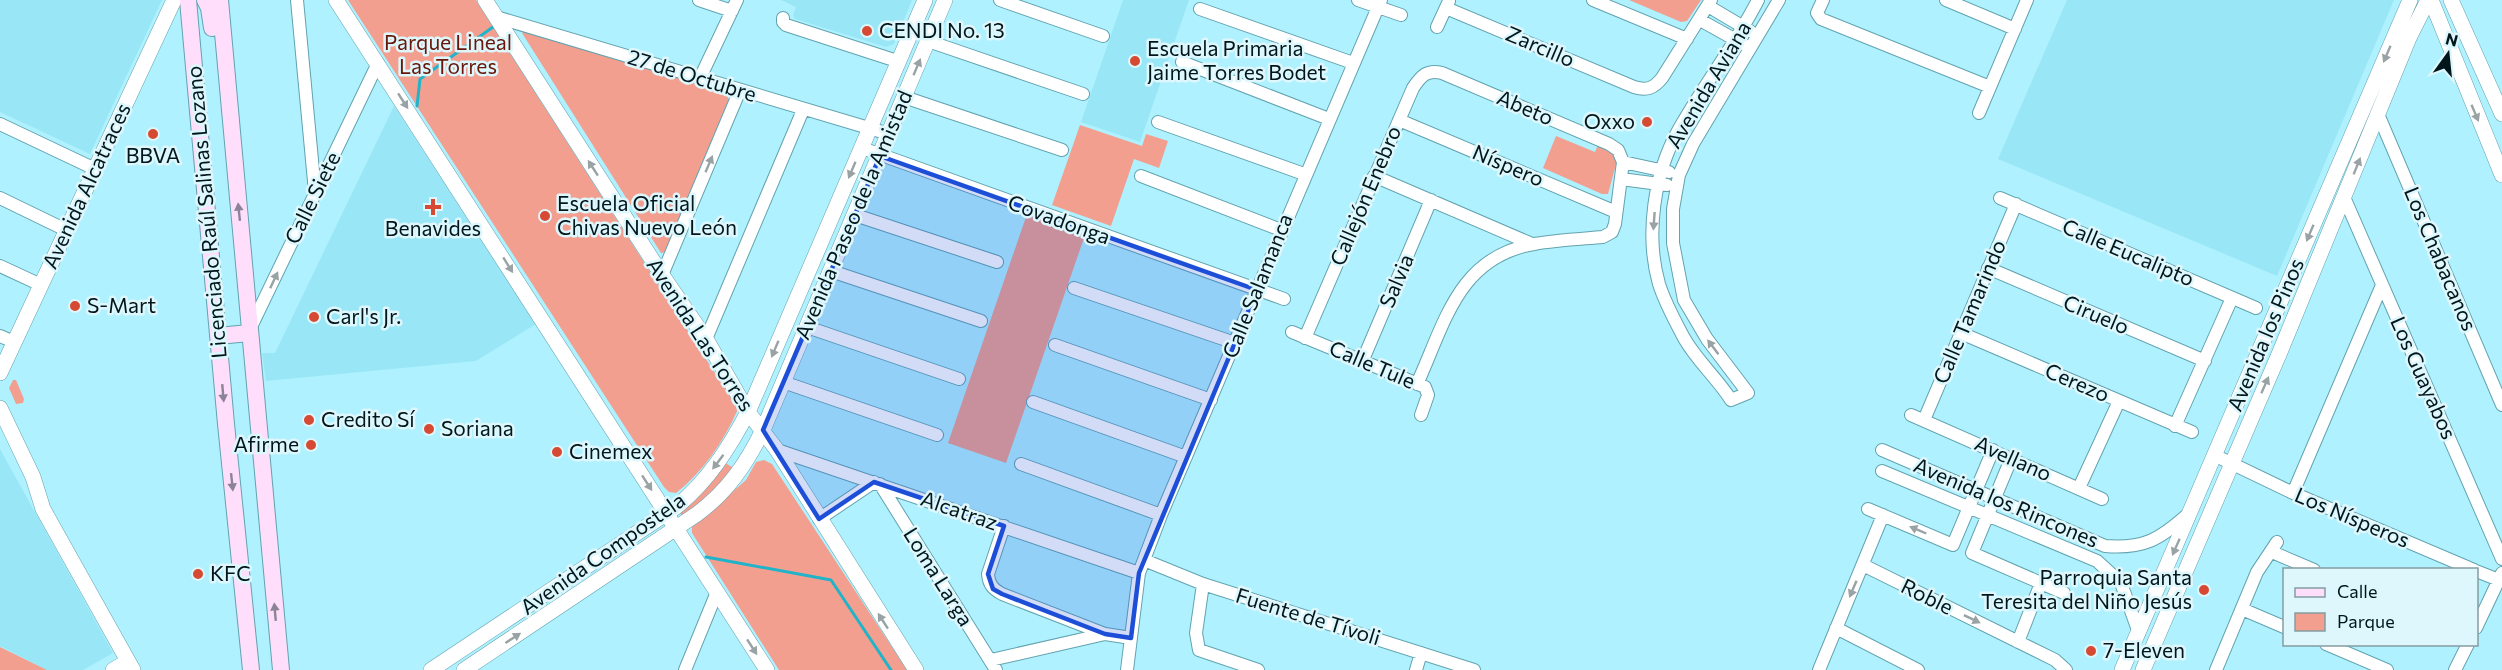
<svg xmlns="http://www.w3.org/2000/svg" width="2502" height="670" viewBox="0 0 2502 670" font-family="Commissioner,sans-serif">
  <rect width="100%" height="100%" fill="#aff1ff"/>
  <path fill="#99e7f6" d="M 0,0 L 162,0 L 90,154 L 0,112 Z
    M 781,0 L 912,0 L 894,44 L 886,47 L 795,19 L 793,15 L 796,7 Z
    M 1123,0 L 1189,0 L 1140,142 L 1081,122 Z
    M 2067,0 L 2394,0 L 2277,276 L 1998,159 Z
    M 394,106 L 536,324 L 476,361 L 266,381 L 262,353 L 275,353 Z
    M 0,449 L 113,653 L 83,670 L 47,670 L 0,646 Z"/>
  <path fill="#f39f8f" d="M 348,0 L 476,0 L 738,409 C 724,441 704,471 676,493 L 669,492 L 664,487 Z
    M 1629,0 L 1701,0 L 1687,21 L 1681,22 Z
    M 527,29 L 726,93 L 729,100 L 667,252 L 661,253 L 522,33 Z
    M 1080,125 L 1142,146 L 1146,134 L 1168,141 L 1159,168 L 1134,159 L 1111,226 L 1052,205 Z
    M 1556,136 L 1595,152 L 1598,145 L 1613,151 L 1618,157 L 1608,194 L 1602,194 L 1543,168 Z
    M 1031,216 L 1082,233 L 1084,238 L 1006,463 L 948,443 L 1026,217 Z
    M 13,380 L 16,380 L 24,399 L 23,403 L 16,404 L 9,388 Z
    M 764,460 L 772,464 L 907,670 L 779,670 L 692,533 L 692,527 L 746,480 L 756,462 Z
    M 724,462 L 735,469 L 710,494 L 683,517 L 679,512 Z
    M 0,647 L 47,670 L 0,670 Z"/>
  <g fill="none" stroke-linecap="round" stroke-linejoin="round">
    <path stroke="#21b3ca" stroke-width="3" d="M 417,106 L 420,79 L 493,27
      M 706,557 L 831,580 L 891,670"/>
    <defs>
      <path id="minor" d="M 297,0 L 315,192
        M 699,0 L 732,11
        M 1000,0 L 1103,36
        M 1358,0 L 1401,15
        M 1593,0 L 1687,39
        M 1758,0 C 1735,45 1704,85 1679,129 C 1654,173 1645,235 1659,284 C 1665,303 1675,321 1684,338 C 1697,361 1717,378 1731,400 L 1748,393 L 1707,339 L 1684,300 L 1673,243 L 1673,209 L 1679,175 L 1693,144 L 1779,0
        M 1823,0 L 1817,13 L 1821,19 L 1990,87
        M 1946,0 L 2015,29
        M 1708,6 L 1750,31
        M 1446,8 L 1634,87 C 1647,91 1654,88 1662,78 L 1711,0
        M 1200,9 L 1353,63
        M 496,17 L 889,134
        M 783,18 L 783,22 L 786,25 L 897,61
        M 1700,20 L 1743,44
        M 1437,27 L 1449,1
        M 928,41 L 1083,94
        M 1182,62 L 1329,119
        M 700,78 L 737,0
        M 904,97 L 1062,150
        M 1979,113 L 2027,0
        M 2378,114 L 2502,405
        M 1399,120 L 1616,212
        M 1158,122 L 1304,174
        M 0,124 L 95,169
        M 862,148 L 1284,299
        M 1623,162 L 1669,172
        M 1141,176 L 1281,230
        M 1374,176 L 1532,244
        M 1621,179 L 1667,185
        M 2344,197 L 2502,559
        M 0,198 L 66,230
        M 2000,198 L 2256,308
        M 855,215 L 997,262
        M 0,266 L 41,285
        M 1988,268 L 2205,361
        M 831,271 L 981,321
        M 662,275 L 740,90
        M 1074,288 L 1235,343
        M 807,327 L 959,379
        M 250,329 L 378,63
        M 1292,332 L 1425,387 L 1428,395 L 1421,415
        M 1961,333 L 2192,432
        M 0,336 L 14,342
        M 1305,338 L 1413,88 C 1421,76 1427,69 1442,73 L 1609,144 L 1618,150 L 1623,162 L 1615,224 L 1612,232 L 1603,237 C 1580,239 1557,240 1534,244 C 1458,257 1445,323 1417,384
        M 706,339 L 803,110
        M 1055,345 L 1211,400
        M 1362,362 L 1431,200
        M 783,382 L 937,435
        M 1033,402 L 1186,457
        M 1911,415 L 2102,499
        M 1924,420 L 2016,204
        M 2175,426 L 2232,298
        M 777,450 L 1139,573
        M 1882,450 L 2105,546 C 2143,549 2159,540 2187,515
        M 2214,455 L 2293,493 L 2474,570
        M 2011,459 L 1972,553 L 2064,593
        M 1021,464 L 1161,515
        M 1882,471 L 2097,561 L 2121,583 L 2139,633
        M 880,484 L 996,670
        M 2079,488 L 2119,401
        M 2293,493 L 2382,285
        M 1868,509 L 1953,545 L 1993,450
        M 819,519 L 874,482
        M 1004,526 L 988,574 C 989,585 993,589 1002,594 L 1105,634
        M 2272,552 L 2314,570
        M 1144,560 L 1203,584 L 1474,670
        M 1863,565 L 2055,660 L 2066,670
        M 2476,571 L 2499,580
        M 1203,584 L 1196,633 L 1199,650 L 1258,670
        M 2242,609 L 2284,627
        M 1836,628 L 1918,670
        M 2476,628 L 2502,573
        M 2018,642 L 2041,583
        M 2326,644 L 2387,670
        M 991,660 L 1105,634 L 1131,638
        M 685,670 L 717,592
        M 1127,670 L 1139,573 L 1161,515 L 1381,0
        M 1416,670 L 1421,653
        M 1819,670 L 1883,515
        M 2216,670 L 2257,572 L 2277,542
        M 2455,670 L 2468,644"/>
      <path id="tertiary" d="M 336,0 L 767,670
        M 485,0 L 662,275 L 706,339 L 748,412 L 777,450 L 916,670
        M 2431,0 L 2502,175
        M 2451,0 L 2502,114
        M 0,373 L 174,0
        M 0,408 L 33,477 L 43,509 L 133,670
        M 113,670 L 128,661
        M 431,670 L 676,507 C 708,481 729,448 748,412 L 925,0
        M 464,670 L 697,514 C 728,491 746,464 763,430 L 945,0
        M 2122,670 L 2410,0
        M 2143,670 L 2280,352 L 2409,38 L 2428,0"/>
      <path id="secondary" d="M 188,0 L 226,424 L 251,670
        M 205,0 L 209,8 L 212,28
        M 220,0 L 281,670
        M 218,336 L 249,333"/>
    </defs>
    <use href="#minor" stroke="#62a3af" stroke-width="14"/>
    <use href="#tertiary" stroke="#62a3af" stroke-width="16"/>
    <use href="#secondary" stroke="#62a3af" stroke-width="18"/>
    <use href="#minor" stroke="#fff" stroke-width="12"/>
    <use href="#tertiary" stroke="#fff" stroke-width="15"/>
    <use href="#secondary" stroke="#fedefa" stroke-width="16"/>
  </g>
  <defs><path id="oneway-solid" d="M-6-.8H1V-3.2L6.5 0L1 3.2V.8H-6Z" transform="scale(1.5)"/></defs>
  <g fill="#99a2a4">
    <use href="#oneway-solid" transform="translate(2387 54) rotate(113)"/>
    <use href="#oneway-solid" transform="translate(917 67) rotate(-67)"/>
    <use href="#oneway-solid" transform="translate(403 101) rotate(57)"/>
    <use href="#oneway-solid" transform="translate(2475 113) rotate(67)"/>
    <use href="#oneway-solid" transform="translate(709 164) rotate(-67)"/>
    <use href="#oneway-solid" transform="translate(2357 166) rotate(-68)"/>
    <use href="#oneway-solid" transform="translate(593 168) rotate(-123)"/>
    <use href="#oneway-solid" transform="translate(852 170) rotate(113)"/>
    <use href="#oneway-solid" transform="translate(1654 221) rotate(94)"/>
    <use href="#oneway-solid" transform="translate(2310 233) rotate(113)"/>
    <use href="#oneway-solid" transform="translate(508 265) rotate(58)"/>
    <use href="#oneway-solid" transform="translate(274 280) rotate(-65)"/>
    <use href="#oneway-solid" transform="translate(1713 347) rotate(-127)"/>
    <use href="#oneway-solid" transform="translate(775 349) rotate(113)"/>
    <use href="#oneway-solid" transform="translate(2265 385) rotate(-66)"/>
    <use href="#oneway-solid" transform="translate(718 462) rotate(127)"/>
    <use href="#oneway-solid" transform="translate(647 483) rotate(57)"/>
    <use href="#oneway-solid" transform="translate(1918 530) rotate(-157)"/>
    <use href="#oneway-solid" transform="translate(2176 547) rotate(114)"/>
    <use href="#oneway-solid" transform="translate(1853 589) rotate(113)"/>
    <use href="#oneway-solid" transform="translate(1972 619) rotate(26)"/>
    <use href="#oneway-solid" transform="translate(883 621) rotate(-123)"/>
    <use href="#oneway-solid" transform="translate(513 638) rotate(-33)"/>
    <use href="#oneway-solid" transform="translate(752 647) rotate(57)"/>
  </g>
  <g fill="#8c8496">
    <use href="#oneway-solid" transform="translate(239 212) rotate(-96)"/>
    <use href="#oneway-solid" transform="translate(223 393) rotate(85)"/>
    <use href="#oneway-solid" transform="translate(232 482) rotate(84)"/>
    <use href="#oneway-solid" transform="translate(275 612) rotate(-95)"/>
  </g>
  <path fill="#1d4ed8" fill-opacity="0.2" stroke="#1d4ed8" stroke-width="4.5" stroke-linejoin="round" d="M 880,156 L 1257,290 L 1139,573 L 1131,638 L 1105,634 L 1002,594 L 993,589 L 988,574 L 1004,526 L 874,482 L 819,519 L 763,430 Z"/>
  <g fill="#d64a33" stroke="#ddf7fc" stroke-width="2">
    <circle cx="867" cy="31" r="6"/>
    <circle cx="1135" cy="61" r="6"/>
    <circle cx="1647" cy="122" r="6"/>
    <circle cx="153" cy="134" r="6"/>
    <path d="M430 198h6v6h6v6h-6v6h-6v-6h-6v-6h6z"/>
    <circle cx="545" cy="216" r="6"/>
    <circle cx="75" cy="306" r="6"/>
    <circle cx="314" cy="317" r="6"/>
    <circle cx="309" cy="420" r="6"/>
    <circle cx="429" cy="429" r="6"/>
    <circle cx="311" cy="445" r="6"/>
    <circle cx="557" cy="452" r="6"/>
    <circle cx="198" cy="574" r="6"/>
    <circle cx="2204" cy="590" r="6"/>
    <circle cx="2091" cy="651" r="6"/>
  </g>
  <g text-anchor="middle" stroke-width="5" stroke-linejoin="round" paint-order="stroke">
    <g font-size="21" fill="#00161b" stroke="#ddf7fc" text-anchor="start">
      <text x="879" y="38">CENDI No. 13</text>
      <text x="1147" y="56">Escuela Primaria<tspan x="1147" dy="24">Jaime Torres Bodet</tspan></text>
      <text x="1635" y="129" text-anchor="end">Oxxo</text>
      <text x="153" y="163" text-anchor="middle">BBVA</text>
      <text x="557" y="211">Escuela Oficial<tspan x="557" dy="24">Chivas Nuevo León</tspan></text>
      <text x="433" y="236" text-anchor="middle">Benavides</text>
      <text x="87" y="313">S-Mart</text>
      <text x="326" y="324">Carl's Jr.</text>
      <text x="321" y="427">Credito Sí</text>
      <text x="441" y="436">Soriana</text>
      <text x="299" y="452" text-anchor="end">Afirme</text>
      <text x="569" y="459">Cinemex</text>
      <text x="210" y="581">KFC</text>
      <text x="2192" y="585" text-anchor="end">Parroquia Santa<tspan x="2192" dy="24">Teresita del Niño Jesús</tspan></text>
      <text x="2103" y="658">7-Eleven</text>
    </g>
    <g font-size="21" fill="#681609" stroke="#ddf7fc">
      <text x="448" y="50">Parque Lineal<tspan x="448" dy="24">Las Torres</tspan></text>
    </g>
    <g font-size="21" fill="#00161b" stroke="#ddf7fc">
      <text transform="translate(1540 47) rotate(23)" y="7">Zarcillo</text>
      <text transform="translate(692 76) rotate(17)" y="7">27 de Octubre</text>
      <text transform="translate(1709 85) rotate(-59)" y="7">Avenida Aviana</text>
      <text transform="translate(1525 108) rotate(23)" y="7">Abeto</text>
      <text transform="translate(1508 166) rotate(23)" y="7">Níspero</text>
      <text transform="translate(87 186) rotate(-65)" y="7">Avenida Alcatraces</text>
      <text transform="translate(1366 196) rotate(-67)" y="7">Callejón Enebro</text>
      <text transform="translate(313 198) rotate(-64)" y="7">Calle Siete</text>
      <text transform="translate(207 212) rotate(-95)" y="7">Licenciado Raúl Salinas Lozano</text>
      <text transform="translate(854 215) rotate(-67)" y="7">Avenida Paseo de la Amistad</text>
      <text transform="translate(1059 220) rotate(20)" y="7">Covadonga</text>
      <text transform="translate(2128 253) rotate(23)" y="7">Calle Eucalipto</text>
      <text transform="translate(2440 259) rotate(67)" y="7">Los Chabacanos</text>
      <text transform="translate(1397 281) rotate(-67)" y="7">Salvia</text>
      <text transform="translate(1258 286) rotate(-68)" y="7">Calle Salamanca</text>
      <text transform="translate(1970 312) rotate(-67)" y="7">Calle Tamarindo</text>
      <text transform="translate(2096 315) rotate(23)" y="7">Ciruelo</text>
      <text transform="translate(700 335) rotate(57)" y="7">Avenida Las Torres</text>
      <text transform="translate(2266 335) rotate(-67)" y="7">Avenida los Pinos</text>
      <text transform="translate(1372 365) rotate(23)" y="7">Calle Tule</text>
      <text transform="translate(2423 378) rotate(66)" y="7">Los Guayabos</text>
      <text transform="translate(2077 383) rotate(23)" y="7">Cerezo</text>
      <text transform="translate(2013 459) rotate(24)" y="7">Avellano</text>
      <text transform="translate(2006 503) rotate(23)" y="7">Avenida los Rincones</text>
      <text transform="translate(959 511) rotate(19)" y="7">Alcatraz</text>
      <text transform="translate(2352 518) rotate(23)" y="7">Los Nísperos</text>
      <text transform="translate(603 554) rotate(-35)" y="7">Avenida Compostela</text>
      <text transform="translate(938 577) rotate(58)" y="7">Loma Larga</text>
      <text transform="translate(1927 597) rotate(26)" y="7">Roble</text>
      <text transform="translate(1308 617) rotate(17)" y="7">Fuente de Tívoli</text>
    </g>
  </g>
  <rect x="2283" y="568" width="195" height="78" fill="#ddf7fc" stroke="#859da2" stroke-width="1.5"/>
  <rect x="2295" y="588" width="30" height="9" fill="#fedefa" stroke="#859da2" stroke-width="1.5"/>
  <text x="2337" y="598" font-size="18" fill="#00161b">Calle</text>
  <rect x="2295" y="613" width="30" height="18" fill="#f39f8f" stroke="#859da2" stroke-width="1.5"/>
  <text x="2337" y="628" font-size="18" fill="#00161b">Parque</text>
  <g transform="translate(2448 54) rotate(15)" stroke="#ddf7fc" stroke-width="4.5" paint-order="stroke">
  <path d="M0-4.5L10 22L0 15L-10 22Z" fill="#00161b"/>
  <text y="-9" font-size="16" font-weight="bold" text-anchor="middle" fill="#00161b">N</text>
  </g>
</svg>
